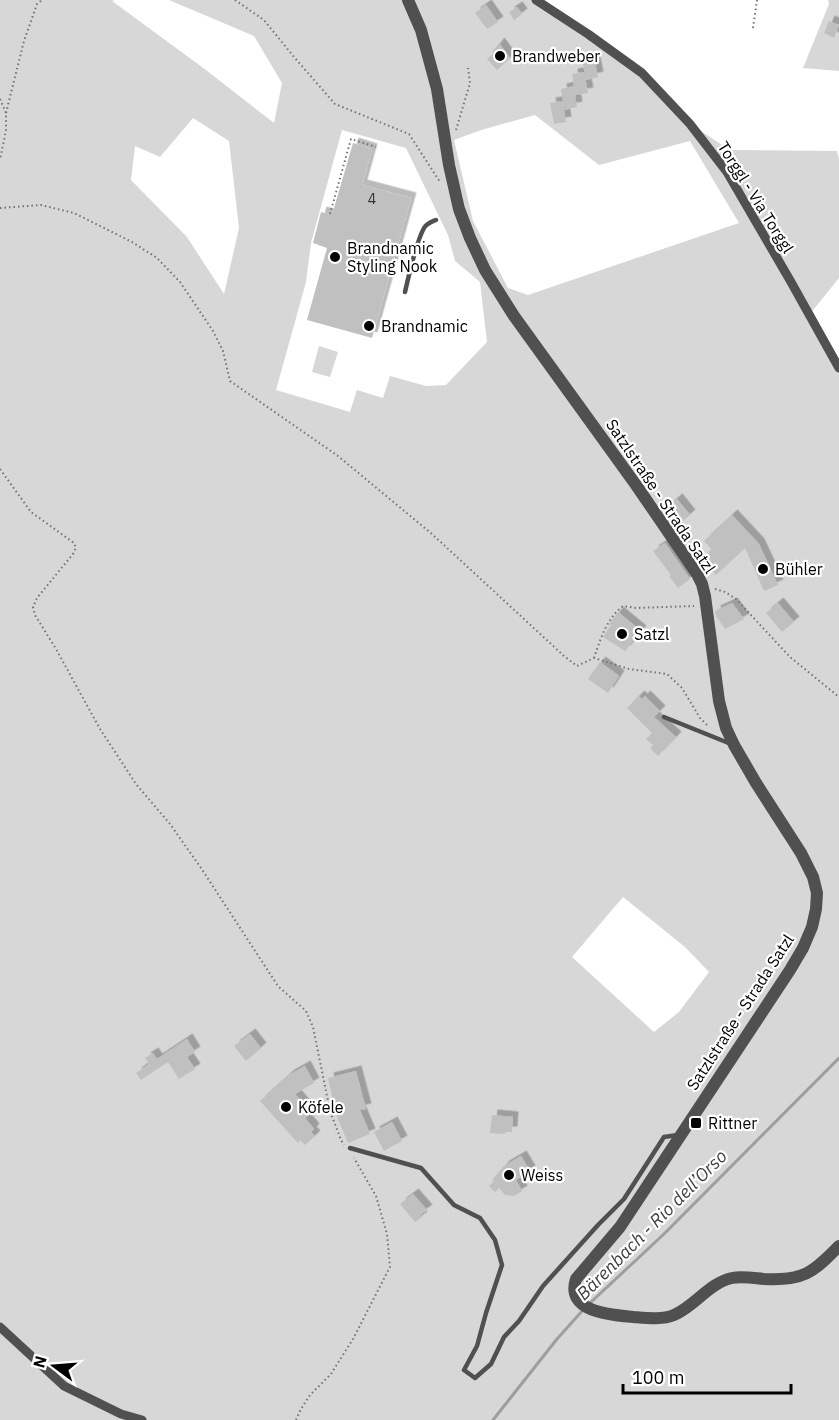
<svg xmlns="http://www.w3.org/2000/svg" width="839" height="1420" viewBox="0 0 839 1420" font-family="'IBM Plex Sans',sans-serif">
  <defs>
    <filter id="shadow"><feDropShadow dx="5.5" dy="-5.5" stdDeviation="0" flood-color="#0004"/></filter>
  </defs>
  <rect width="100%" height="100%" fill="#fff"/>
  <path fill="#d7d7d7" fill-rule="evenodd" d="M 0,0 L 115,0 L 112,1 L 202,67 L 274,123 L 282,83 L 254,36 L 169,0 L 536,0 L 642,73 L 690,124 L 730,150 L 837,151 L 839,159 L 839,278 L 809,315 L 839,368 L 839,1420 L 0,1420 ZM 535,115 L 599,165 L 690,141 L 739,223 L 528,295 L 508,288 L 473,221 L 454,140 L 481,130 ZM 193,118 L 229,141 L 239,228 L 224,294 L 187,237 L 131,180 L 135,146 L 160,157 ZM 342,130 L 406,148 L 448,235 L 455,261 L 480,282 L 487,342 L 446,385 L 426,386 L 390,376 L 383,398 L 357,390 L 350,412 L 276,390 L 306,282 L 311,243 ZM 623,897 L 685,947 L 709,972 L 679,1012 L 654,1032 L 572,957 Z
    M 828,0 L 839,0 L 839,71 L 803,68 L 829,4 Z
    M 319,346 L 338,352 L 330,377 L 312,372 Z"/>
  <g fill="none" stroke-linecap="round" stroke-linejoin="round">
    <path stroke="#9e9e9e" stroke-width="3" d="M 590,1303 L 664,1234 L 839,1058
      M 493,1420 L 557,1339 L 583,1310"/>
  </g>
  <path fill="#c0c0c0" filter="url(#shadow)" d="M 486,5 L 498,22 L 487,29 L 475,13 Z
    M 517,7 L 522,14 L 514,20 L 509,12 Z
    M 829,21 L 839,25 L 834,38 L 824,33 Z
    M 499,43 L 510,58 L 497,70 L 487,59 L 494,53 L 492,52 Z
    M 594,57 L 598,77 L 586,80 L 582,59 Z
    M 584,72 L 588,93 L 575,95 L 577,107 L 564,110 L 566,122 L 554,124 L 550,103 L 563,101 L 561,89 L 574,86 L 572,74 Z
    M 353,143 L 372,149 L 362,185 L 411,198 L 372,338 L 307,320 L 327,248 L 313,243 L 321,212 L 332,215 Z
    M 677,499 L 690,515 L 678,525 L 665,509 Z
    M 732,515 L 759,544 L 778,585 L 764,591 L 745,548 L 716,575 L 702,559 L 712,550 L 704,541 Z
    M 665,543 L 690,579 L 678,588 L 669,576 L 671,575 L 653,551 Z
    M 732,603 L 744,619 L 725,629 L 716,616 L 715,611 Z
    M 778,603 L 794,622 L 782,632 L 766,613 Z
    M 618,612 L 641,631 L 625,651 L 603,637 L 611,625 L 609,624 Z
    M 600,662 L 619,676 L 608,693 L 588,679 Z
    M 639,696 L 642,699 L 645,696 L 660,711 L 654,717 L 676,737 L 658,756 L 650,748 L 653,745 L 646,739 L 652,733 L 627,708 Z
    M 250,1034 L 261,1048 L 246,1061 L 234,1046 Z
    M 187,1039 L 195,1052 L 187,1057 L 195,1069 L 179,1079 L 168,1062 L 141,1080 L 136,1073 L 149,1064 L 145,1058 L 153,1053 L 157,1059 Z
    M 305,1066 L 314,1083 L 295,1094 L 311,1113 L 305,1118 L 314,1129 L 311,1132 L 315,1136 L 305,1145 L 300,1140 L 298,1143 L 260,1101 L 289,1075 Z
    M 356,1071 L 366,1109 L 360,1110 L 370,1134 L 348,1143 L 337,1117 L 328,1078 Z
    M 492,1115 L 513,1117 L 512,1132 L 505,1132 L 505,1134 L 490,1133 Z
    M 392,1122 L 402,1141 L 384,1151 L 374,1132 Z
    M 521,1156 L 530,1171 L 516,1180 L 522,1191 L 514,1196 L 505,1195 L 499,1188 L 495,1192 L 489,1186 L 494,1181 L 492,1180 L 504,1166 Z
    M 413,1194 L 427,1210 L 420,1215 L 422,1217 L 415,1222 L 400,1204 Z"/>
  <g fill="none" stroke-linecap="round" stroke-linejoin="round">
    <path stroke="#727272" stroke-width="2" stroke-dasharray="1.5 3" stroke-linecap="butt" d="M 235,0 L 264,20 L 294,57 L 335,104 L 409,134 L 440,182
      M 753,28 L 757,0
      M 0,99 L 6,113 L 6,130 L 0,160
      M 6,113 L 24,41 L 37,4 L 42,0
      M 456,130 L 470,83 L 468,68
      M 0,208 L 41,205 L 74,213 L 132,242 L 157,258 L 180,282 L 213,331 L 223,351 L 230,381 L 338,456 L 432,534 L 564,656 L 577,666 L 594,658 L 629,669 L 667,674 L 682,688 L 700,718 L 708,726
      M 330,214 L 351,139 L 376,147
      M 0,469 L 31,512 L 74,543 L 76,548 L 73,554 L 37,598 L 33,607 L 35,615 L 56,649 L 100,729 L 136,784 L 170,824 L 201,868 L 278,986 L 306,1011 L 313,1027 L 330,1111 L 341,1140 L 344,1145
      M 715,589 L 725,592 L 736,599 L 790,657 L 839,697
      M 594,658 C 600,640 607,618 623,606 L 636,608 L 694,606
      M 296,1420 L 301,1409 L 310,1395 L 331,1374 L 353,1339 L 390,1267 L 387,1234 L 376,1196 L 354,1158"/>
    <path stroke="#505050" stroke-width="4.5" d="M 405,292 C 409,275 416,242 424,228 C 427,223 431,222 436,220
      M 664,717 L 731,744
      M 350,1148 L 421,1168 L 454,1205 L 480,1218 L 495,1240 L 502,1265 L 486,1313 L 477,1346 L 464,1370 L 475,1378 L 491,1364 L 504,1337 L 519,1321 L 543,1286 L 598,1225 L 624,1199 L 664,1137 L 678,1135"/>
    <path stroke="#505050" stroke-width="9" d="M 536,0 L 588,34 L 642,73 L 690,124 L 727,172 L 791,282 L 839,368
      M 0,1327 L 64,1386 L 121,1414 L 142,1420"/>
    <path stroke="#505050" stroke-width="12" d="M 408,0 L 421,30 L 437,89 L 449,165 L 459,209 L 470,238 L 485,270 L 514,316 L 636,485 L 697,574 L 702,584 L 705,596 L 719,701 L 726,728 L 734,745 L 756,783 L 801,853 L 813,877 L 817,893 L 816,909 L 812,927 L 803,948 L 790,970 L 620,1227 L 576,1279 C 565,1312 611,1315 633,1317 C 646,1318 662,1320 674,1315 C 695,1306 709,1283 732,1278 C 742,1276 753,1278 764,1279 C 803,1281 813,1273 839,1246"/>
  </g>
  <g fill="#000" stroke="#fff" stroke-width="2">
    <circle cx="500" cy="56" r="6"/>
    <circle cx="335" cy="257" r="6"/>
    <circle cx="369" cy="326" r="6"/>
    <circle cx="763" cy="569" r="6"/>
    <circle cx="622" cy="634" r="6"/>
    <circle cx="286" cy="1107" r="6"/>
    <rect x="690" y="1117" width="12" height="12" rx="3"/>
    <circle cx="509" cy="1175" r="6"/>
  </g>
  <g text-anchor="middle" stroke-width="4.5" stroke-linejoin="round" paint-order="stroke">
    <g font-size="14" fill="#303030">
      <text x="372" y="204">4</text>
    </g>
    <g font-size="16" fill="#000" stroke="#fff" text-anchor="start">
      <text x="512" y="62">Brandweber</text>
      <text x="347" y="254">Brandnamic<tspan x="347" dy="18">Styling Nook</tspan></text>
      <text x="381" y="332">Brandnamic</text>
      <text x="775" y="575">Bühler</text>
      <text x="634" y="640">Satzl</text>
      <text x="298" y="1113">Köfele</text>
      <text x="708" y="1129">Rittner</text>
      <text x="521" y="1181">Weiss</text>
    </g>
    <g font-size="16" fill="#000" stroke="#fff">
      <text transform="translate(756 197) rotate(58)" y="6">Torggl - Via Torggl</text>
      <text transform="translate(661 496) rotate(56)" y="6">Satzlstraße - Strada Satzl</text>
      <text transform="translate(740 1012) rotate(-57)" y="6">Satzlstraße - Strada Satzl</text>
    </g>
    <g font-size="18" font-style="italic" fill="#3f3f3f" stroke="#fff">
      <text transform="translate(652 1225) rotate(-45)" y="6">Bärenbach - Rio dell’Orso</text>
    </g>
  </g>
  <g transform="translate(54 1366) rotate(286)" stroke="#ffffff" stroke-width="4.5" paint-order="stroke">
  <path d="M0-4.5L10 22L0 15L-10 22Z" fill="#000000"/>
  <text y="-9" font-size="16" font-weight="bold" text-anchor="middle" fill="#000000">N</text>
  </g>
  <path d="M623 1384v9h168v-9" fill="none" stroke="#000000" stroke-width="3"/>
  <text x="632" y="1384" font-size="18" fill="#000000" stroke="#ffffff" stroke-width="4.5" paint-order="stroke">100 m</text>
</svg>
